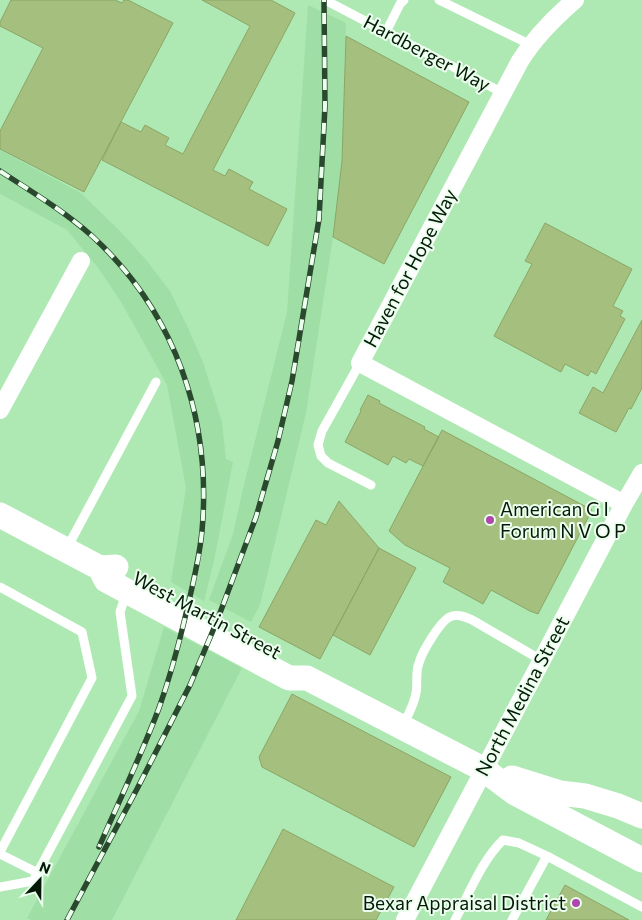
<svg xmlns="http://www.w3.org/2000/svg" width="642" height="920" viewBox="0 0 642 920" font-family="Commissioner,sans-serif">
  <rect width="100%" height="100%" fill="#aee9b4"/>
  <path fill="#9fdfa5" d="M 308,5 L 346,23 L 342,161 L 333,237 L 306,413 L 260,605 L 251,622 L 209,600 L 233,534 L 243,489 L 287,312 Z
    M 0,150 L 81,193 L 122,233 L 147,261 L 170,291 L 188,328 L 203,362 L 222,422 L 226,459 L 233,462 L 214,561 L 204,601 L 171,582 L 186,488 L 167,385 L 150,354 L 121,302 L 99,269 L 67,230 L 0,194 Z
    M 164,627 L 242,668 L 112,920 L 31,920 L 27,918 L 139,711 Z"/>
  <path fill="#a4bf7e" stroke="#8ba666" d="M 11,0 L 115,0 L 122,3 L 124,0 L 128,0 L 173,23 L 84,192 L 0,149 L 0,131 L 43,48 L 0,26 L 0,22 Z
    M 202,0 L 271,0 L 295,13 L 213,170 L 225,176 L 229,169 L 253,182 L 249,189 L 287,209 L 268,246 L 102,160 L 121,122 L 141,132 L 145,125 L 169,138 L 165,145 L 183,154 L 250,26 Z
    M 346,36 L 469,102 L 384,264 L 333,237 L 342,161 Z
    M 545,223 L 632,269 L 613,306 L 623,311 L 620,316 L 625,319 L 596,374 L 591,371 L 588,376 L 565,364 L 561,372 L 494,336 L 532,264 L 525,261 Z
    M 642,320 L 642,388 L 631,409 L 629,408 L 616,432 L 579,413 L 593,387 L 603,393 Z
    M 368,395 L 380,401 L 379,403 L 425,427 L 424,429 L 439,437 L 423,466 L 409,459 L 406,463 L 393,456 L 388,465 L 345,442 L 361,411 L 360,410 Z
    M 442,430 L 592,510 L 538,614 L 530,611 L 491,590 L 483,604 L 443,582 L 450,568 L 405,545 L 389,531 Z
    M 339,501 L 379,548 L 320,659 L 259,627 L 316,520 L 326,525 Z
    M 379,548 L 416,568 L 370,655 L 333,635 Z
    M 292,694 L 451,777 L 414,847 L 262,767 L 259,757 Z
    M 283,829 L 394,887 L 376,920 L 236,920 Z
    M 565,885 L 629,920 L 546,920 Z"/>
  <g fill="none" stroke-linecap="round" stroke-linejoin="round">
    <path stroke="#fff" stroke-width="9" d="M 325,0 L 503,93
      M 439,0 L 531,45
      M 386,32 L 400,4 L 404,0
      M 360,363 L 322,431 L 318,445 L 321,456 L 328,463 L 371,485
      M 67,548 L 156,382
      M 0,587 L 82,632 L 92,678 L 0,852
      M 403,725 C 408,715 414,705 416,693 C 418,683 415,672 419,663 C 422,652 441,619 452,616 C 460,614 468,618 474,621 L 541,660
      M 0,854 L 38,873
      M 0,887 L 33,881 L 132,696 L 120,612 L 126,594
      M 455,920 C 469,894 482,860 503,840 L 519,843 L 547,856
      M 512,920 L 547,856 L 642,907"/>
    <path stroke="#fff" stroke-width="18" d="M 575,0 C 554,18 535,37 520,61 L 360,363 L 624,504
      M 0,410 L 81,261
      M 405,920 L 624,504 L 642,473"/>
    <path stroke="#fff" stroke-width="25" d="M 0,515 L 100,568 L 116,567
      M 100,568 L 106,580 L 289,678 L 307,678 L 483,769 L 515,793 L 642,860
      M 512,778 L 560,793 L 585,796 L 618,806 L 642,816"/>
    <defs>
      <path id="rail" d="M 0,171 C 32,192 64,211 92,236 C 175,312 212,419 202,531 C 199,562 191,592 184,622 C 177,651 169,680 159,708 C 141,756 119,801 99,847
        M 67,920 L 137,789 L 190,685 L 217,621 L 256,517 L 278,441 L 292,381 L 319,219 L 325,106 L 324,0"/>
    </defs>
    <use href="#rail" stroke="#2a482e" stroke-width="5.5"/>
    <use href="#rail" stroke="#ecfeee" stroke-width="4" stroke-dasharray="11" stroke-linecap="butt"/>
  </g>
  <g fill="#ad49ae" stroke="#ecfeee" stroke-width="2">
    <circle cx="490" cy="520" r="5"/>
    <circle cx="576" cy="903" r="5"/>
  </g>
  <g text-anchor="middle" stroke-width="4" stroke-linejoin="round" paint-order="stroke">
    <g font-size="19" fill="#041a07" stroke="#ecfeee">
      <text transform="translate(427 53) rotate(28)" y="7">Hardberger Way</text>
      <text transform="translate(410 268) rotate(-62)" y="7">Haven for Hope Way</text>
      <text transform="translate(207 615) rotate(28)" y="7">West Martin Street</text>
      <text transform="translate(522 696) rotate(-62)" y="7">North Medina Street</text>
    </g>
    <g font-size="19" fill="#041a07" stroke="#ecfeee" text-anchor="start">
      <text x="500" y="516">American G I<tspan x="500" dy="22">Forum N V O P</tspan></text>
      <text x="566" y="910" text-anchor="end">Bexar Appraisal District</text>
    </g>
  </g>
  <g transform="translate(40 880) rotate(22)" stroke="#ecfeee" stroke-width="4" paint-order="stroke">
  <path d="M0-4L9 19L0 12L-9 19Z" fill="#041a07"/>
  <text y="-8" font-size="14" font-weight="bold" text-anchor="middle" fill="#041a07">N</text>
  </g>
</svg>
